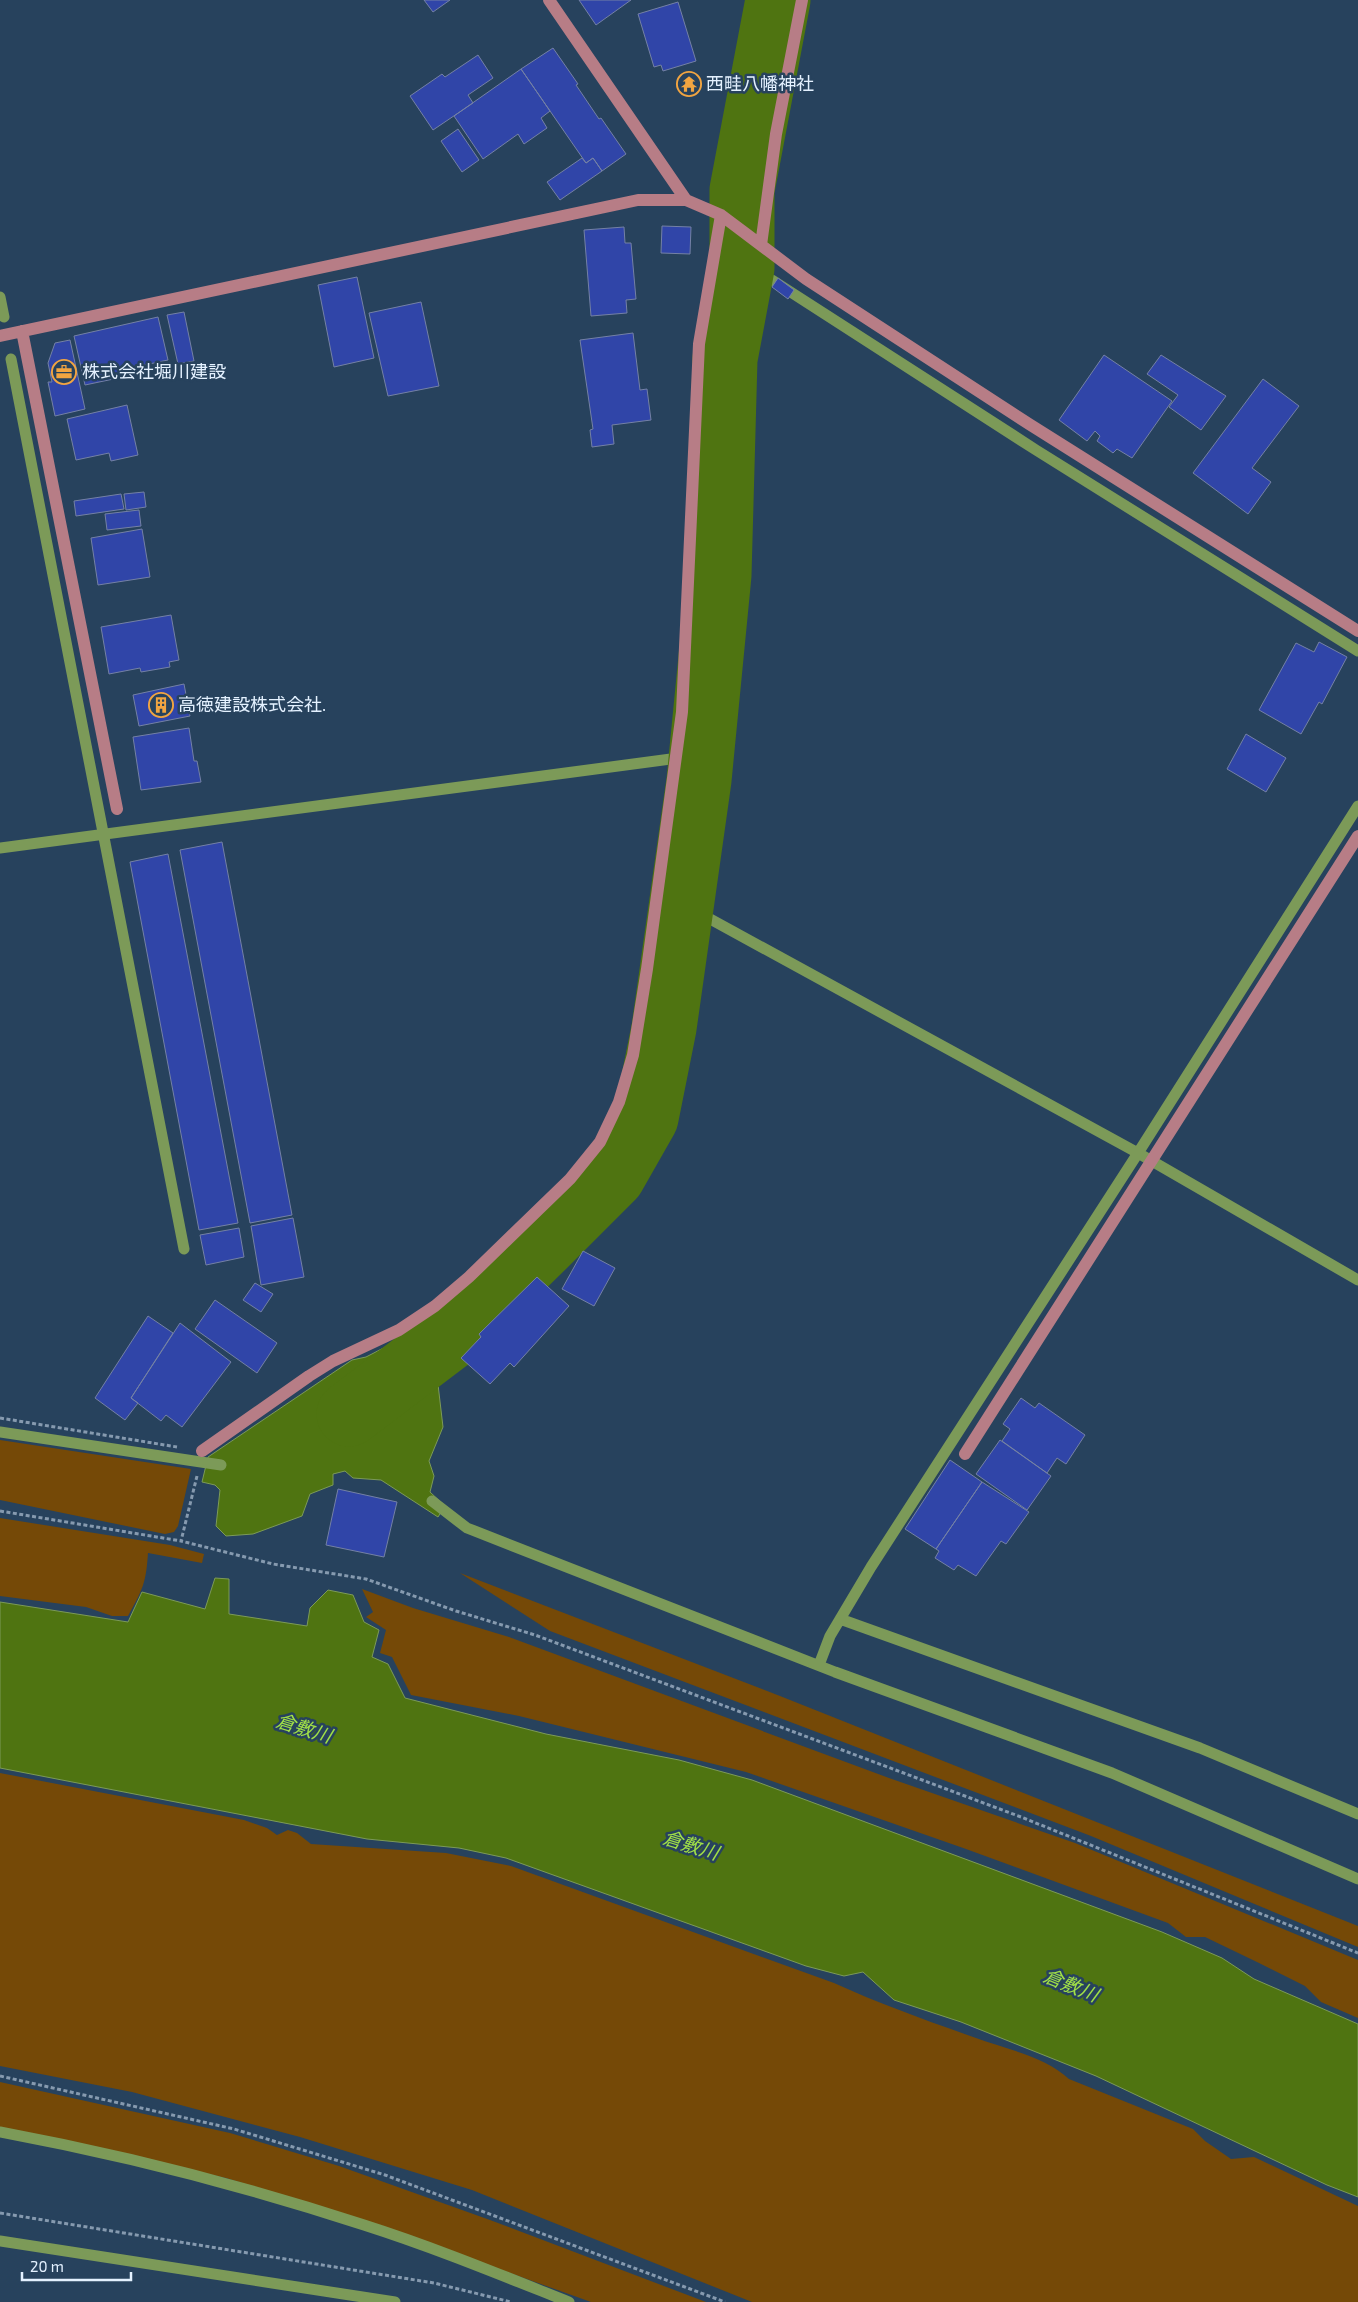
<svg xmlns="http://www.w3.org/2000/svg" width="1358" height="2302" viewBox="0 0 1358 2302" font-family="'Exo 2','Noto Sans JP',sans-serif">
  <rect width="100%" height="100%" fill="#27425d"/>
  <path fill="#754907" d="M 0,1440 L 191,1469 L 178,1526 L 174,1532 L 165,1534 L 0,1500 Z
    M 0,1518 L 170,1545 L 204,1554 L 202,1563 L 148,1553 C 146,1583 143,1589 128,1616 L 112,1616 L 86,1607 L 0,1596 Z
    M 460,1573 L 780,1696 L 1358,1926 L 1358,1947 L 1091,1836 L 550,1631 Z
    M 362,1589 L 413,1608 L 509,1637 L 889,1778 L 1075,1843 L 1358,1960 L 1358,2018 L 1321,2002 L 1305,1986 L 1259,1963 L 1205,1937 L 1186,1937 L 1168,1923 L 966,1849 L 746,1772 L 519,1716 L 411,1695 L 392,1657 L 380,1653 L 386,1630 L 366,1617 L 373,1612 Z
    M 0,1773 L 244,1820 L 267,1828 L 277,1835 L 288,1830 L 297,1833 L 311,1844 L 446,1853 L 511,1866 L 834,1983 C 880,2004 928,2021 976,2038 C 1006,2049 1046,2057 1069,2079 L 1193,2129 L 1205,2141 L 1231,2159 L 1254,2157 L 1358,2206 L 1358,2302 L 752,2302 L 472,2190 L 300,2137 L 132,2092 L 0,2066 Z
    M 0,2082 L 230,2133 L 339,2166 L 490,2220 L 706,2302 L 591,2302 L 365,2221 L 226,2178 L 0,2127 Z"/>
  <path fill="#4f7411" stroke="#7c9a58" d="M 399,1340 L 437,1376 L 443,1427 L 429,1461 L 434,1476 L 430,1492 L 445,1506 L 438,1517 L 381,1480 L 353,1478 L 345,1471 L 333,1474 L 333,1485 L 310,1494 L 302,1516 L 253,1534 L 226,1536 L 216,1526 L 220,1490 L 215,1485 L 202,1482 L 208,1457 L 352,1360 L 366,1357 Z
    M 215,1578 L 229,1579 L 229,1614 L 307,1626 L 310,1608 L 328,1590 L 353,1595 L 364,1622 L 379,1630 L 372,1657 L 388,1664 L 405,1698 L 546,1734 L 679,1760 L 752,1780 L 1162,1932 L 1222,1958 L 1254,1979 L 1358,2024 L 1358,2197 L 1327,2185 L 1096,2076 L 961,2022 L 894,2000 L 863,1972 L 844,1976 L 806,1966 L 506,1858 L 459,1848 L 367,1839 L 0,1768 L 0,1602 L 128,1622 L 142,1592 L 205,1609 Z"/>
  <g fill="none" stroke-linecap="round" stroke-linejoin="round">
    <path stroke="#7c9a58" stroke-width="11" d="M 742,268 L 772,280 L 1036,450 L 1358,651
      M 0,297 L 4,317
      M 11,359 L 184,1249
      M 0,848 L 701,755
      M 681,903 L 1138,1153 L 1358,1280
      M 0,1432 L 221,1465
      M 432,1501 L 467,1528 L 835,1672 L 1112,1773 L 1358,1879
      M 840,1619 L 1200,1748 L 1358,1814
      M 819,1665 L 830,1636 L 871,1567 L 1138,1153 L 1358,806
      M 0,2132 C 123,2155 245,2186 364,2225 C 433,2247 501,2275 569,2302
      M 0,2241 L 395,2302"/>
    <path stroke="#4f7411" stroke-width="65" d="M 349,1414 L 448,1339 L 543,1246 L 613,1176 L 646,1118 L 664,1028 L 699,780 L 719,575 L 725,359 L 742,268 L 742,190 L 778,0"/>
  </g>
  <path fill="#3045a8" stroke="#7481a5" d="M 424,0 L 450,0 L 433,12 Z
    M 579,0 L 631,0 L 596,25 Z
    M 678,2 L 696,61 L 663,71 L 661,65 L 654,67 L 638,14 Z
    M 553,48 L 578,84 L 576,85 L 599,119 L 601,118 L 626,154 L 602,171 L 593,158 L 586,163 L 521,69 Z
    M 478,55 L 493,78 L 468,95 L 473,103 L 433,130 L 410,96 L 442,74 L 445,77 Z
    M 521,69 L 550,111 L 541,118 L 547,128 L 524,144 L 518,134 L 483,159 L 454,116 Z
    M 458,129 L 479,160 L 462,172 L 441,141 Z
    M 582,158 L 586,163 L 593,158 L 602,171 L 560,200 L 547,182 Z
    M 662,226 L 691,227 L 690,254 L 661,253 Z
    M 624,227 L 625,243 L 631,243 L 636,299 L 626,300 L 627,313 L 591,316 L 584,230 Z
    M 357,277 L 374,358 L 334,367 L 318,285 Z
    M 778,278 L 794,290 L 788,299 L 772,287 Z
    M 421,302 L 439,386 L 388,396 L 369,313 Z
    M 184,312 L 194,361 L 178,364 L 167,315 Z
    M 158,317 L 168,360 L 121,370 L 123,377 L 85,385 L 74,336 Z
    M 633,333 L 640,390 L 647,389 L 651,420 L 612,425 L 614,444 L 592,447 L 590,430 L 593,429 L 580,340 Z
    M 70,340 L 85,409 L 55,416 L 48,382 L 52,382 L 48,363 L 55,343 Z
    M 1104,355 L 1172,401 L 1132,458 L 1117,449 L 1113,453 L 1097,441 L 1100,436 L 1095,431 L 1087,441 L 1059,420 Z
    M 1161,355 L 1226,396 L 1201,430 L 1169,407 L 1178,395 L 1147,374 Z
    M 1263,379 L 1299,406 L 1252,468 L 1271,482 L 1248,514 L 1193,473 Z
    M 127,405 L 138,455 L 111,461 L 109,453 L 76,460 L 67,419 Z
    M 144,492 L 146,507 L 126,510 L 124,494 Z
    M 121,494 L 124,509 L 76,516 L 74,501 Z
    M 139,510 L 141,526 L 107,530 L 105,514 Z
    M 142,529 L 150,577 L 98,585 L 91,538 Z
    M 171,615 L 179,660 L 169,662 L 170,667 L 141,672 L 140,668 L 109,674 L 101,627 Z
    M 1319,642 L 1347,657 L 1322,704 L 1319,702 L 1301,734 L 1259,710 L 1296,643 L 1314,652 Z
    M 184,684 L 190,716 L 139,726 L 133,695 Z
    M 189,728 L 194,761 L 197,761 L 201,782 L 141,790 L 133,737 Z
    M 1246,734 L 1286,758 L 1266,792 L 1227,769 Z
    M 222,842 L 292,1215 L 250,1223 L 180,850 Z
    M 168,854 L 238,1223 L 199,1230 L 130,862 Z
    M 293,1218 L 304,1277 L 261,1285 L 251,1226 Z
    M 239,1228 L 244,1257 L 206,1265 L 200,1235 Z
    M 583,1251 L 615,1268 L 594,1306 L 562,1289 Z
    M 537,1277 L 569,1306 L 514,1367 L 510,1363 L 490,1384 L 461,1358 L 481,1337 L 479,1334 Z
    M 255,1283 L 273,1294 L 261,1312 L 243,1300 Z
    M 215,1300 L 277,1343 L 257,1373 L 195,1329 Z
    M 148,1316 L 173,1333 L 131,1398 L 138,1403 L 125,1420 L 95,1398 Z
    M 180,1323 L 231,1362 L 182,1427 L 166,1415 L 161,1421 L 131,1398 Z
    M 1021,1398 L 1035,1408 L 1039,1403 L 1085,1435 L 1066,1464 L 1057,1458 L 1047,1473 L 1002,1441 L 1010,1429 L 1003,1424 Z
    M 1000,1440 L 1051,1476 L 1027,1510 L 976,1474 Z
    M 950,1460 L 982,1482 L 936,1549 L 905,1529 Z
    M 982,1482 L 1029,1512 L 1006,1544 L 1001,1541 L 976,1576 L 958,1565 L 954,1570 L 935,1558 L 939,1551 L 936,1549 Z
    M 338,1489 L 397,1502 L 384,1557 L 326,1545 Z"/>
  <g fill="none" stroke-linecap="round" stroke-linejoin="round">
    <path stroke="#869aaf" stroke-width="3" stroke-dasharray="4 2.5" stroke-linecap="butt" d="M 0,1418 L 177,1447
      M 197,1476 L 181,1541 L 273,1564 L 366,1579 L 456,1611 L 535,1635 L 1021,1817 L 1358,1953
      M 0,1511 L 181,1541
      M 0,2076 L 234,2129 L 385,2175 L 725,2302
      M 0,2213 L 434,2283 L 511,2302"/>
    <path stroke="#b77d86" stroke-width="12" d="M 549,0 L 686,200
      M 761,245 L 776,134 L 802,0
      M 22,331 L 117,809
      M 0,336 L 638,200 L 686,200 L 721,215 L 806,279 L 1029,424 L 1358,631
      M 202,1451 L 309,1376 L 333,1361 L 399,1330 L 435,1306 L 469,1277 L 570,1179 L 600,1142 L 619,1102 L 633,1055 L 647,969 L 682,712 L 699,344 L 721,215
      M 965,1454 L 1358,836"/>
  </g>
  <defs>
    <symbol id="temple-ring" viewBox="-11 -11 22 22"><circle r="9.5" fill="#27425d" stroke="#f2a541" stroke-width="1.5"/><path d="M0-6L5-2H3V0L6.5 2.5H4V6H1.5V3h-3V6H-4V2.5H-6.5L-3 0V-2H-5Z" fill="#f2a541"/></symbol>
    <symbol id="office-ring" viewBox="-11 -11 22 22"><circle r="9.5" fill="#27425d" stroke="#f2a541" stroke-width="1.5"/><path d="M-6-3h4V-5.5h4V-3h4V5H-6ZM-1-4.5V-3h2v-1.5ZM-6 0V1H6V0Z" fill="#f2a541"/></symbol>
    <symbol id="building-ring" viewBox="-11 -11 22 22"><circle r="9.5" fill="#27425d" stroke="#f2a541" stroke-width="1.5"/><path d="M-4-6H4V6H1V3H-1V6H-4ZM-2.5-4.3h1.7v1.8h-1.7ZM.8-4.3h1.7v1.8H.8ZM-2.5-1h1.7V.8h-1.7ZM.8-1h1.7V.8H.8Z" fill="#f2a541"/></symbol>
  </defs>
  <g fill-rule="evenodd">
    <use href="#temple-ring" x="675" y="70" width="28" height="28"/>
    <use href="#office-ring" x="50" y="358" width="28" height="28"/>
    <use href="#building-ring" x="147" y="691" width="28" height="28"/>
  </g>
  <g text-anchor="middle" stroke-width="5" stroke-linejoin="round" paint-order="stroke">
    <g font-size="18" fill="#e4f1ff" stroke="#27425d" text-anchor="start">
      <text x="706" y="90">西畦八幡神社</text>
      <text x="82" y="378">株式会社堀川建設</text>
      <text x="178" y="711">高徳建設株式会社.</text>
    </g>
    <g font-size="19" font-style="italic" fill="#a1e047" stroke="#27425d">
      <text transform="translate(304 1728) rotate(17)" y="7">倉敷川</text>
      <text transform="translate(691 1845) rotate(17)" y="7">倉敷川</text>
      <text transform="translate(1071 1985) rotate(22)" y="7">倉敷川</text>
    </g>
  </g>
  <path d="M22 2272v8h109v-8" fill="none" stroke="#e4f1ff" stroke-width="2.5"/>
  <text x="30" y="2272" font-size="15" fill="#e4f1ff" stroke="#27425d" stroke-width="4" paint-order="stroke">20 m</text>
</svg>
